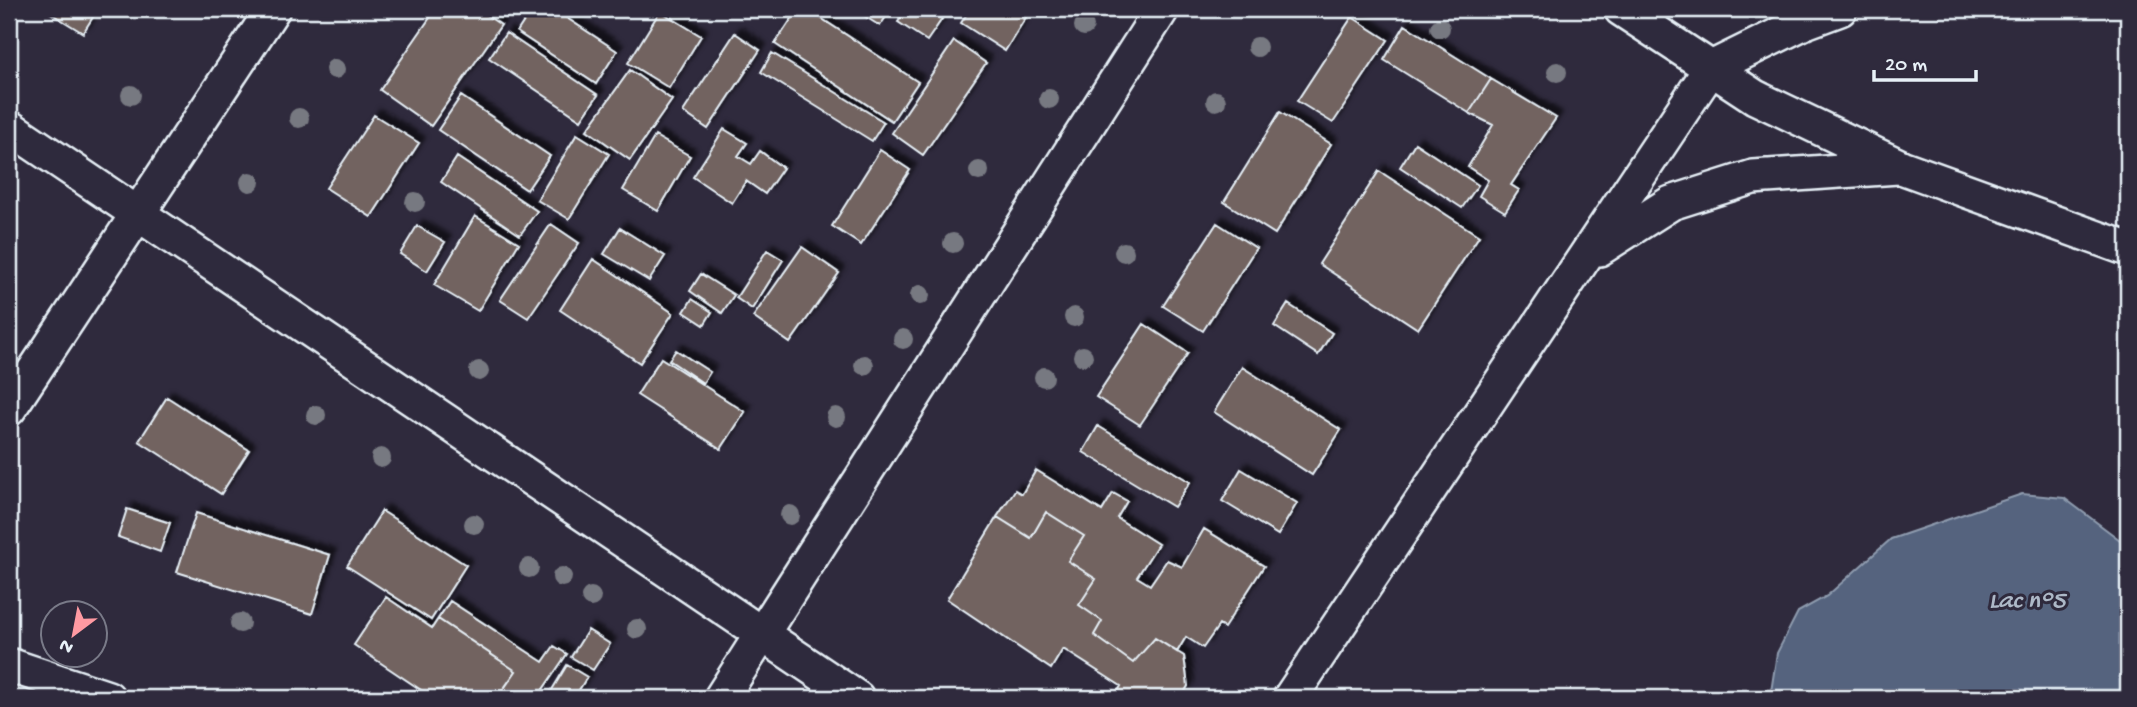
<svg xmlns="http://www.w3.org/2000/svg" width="2137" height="707" viewBox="0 0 2137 707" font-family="'Gochi Hand',sans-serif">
  <defs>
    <filter id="shadow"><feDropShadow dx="6" dy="-6" stdDeviation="2" flood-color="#0009"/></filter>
  </defs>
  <rect width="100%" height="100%" fill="#2f2a3d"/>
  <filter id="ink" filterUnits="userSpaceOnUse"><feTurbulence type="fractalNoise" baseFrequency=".0143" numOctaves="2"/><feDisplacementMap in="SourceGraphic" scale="14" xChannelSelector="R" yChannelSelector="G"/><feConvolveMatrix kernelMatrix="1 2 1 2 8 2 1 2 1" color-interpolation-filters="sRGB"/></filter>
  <g filter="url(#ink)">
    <path fill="#54637e" stroke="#8f9caf" stroke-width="2" d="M 2022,494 L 2064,498 L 2128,546 L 2128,698 L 1770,698 L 1777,653 L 1798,612 L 1827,596 L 1891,539 Z"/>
    <path fill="#726460" stroke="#e8f1f8" stroke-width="2" filter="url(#shadow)" d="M 44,9 L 98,9 L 83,33 Z
      M 436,9 L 477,9 L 501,25 L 431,126 L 380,90 Z
      M 532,9 L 553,9 L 617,51 L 596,84 L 517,32 Z
      M 798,9 L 807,9 L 918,82 L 892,121 L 775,44 Z
      M 853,9 L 891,9 L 880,26 Z
      M 907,9 L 926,9 L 942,19 L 927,41 L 898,22 Z
      M 970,9 L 1031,9 L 1005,51 L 961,23 Z
      M 660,11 L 701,36 L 669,88 L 628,63 Z
      M 1352,17 L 1388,40 L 1333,123 L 1297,101 Z
      M 1405,25 L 1491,79 L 1469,113 L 1384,60 Z
      M 506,33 L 598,95 L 581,120 L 489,58 Z
      M 735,33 L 760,50 L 708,129 L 683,112 Z
      M 954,41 L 986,63 L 923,155 L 892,133 Z
      M 772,53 L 884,122 L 872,141 L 761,72 Z
      M 630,70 L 672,100 L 630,160 L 587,130 Z
      M 1491,79 L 1556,118 L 1511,185 L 1519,190 L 1505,212 L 1479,196 L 1488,180 L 1468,167 L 1493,125 L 1469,113 Z
      M 461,96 L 550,156 L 527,190 L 438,130 Z
      M 1280,112 L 1331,144 L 1275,234 L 1224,202 Z
      M 374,115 L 419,143 L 371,217 L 326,188 Z
      M 724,129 L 747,143 L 738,156 L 751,164 L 760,151 L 783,168 L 765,194 L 746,181 L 732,203 L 693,177 Z
      M 577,134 L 609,154 L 569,219 L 537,200 Z
      M 655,136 L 690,156 L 658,211 L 623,190 Z
      M 1415,143 L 1478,185 L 1462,208 L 1400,167 Z
      M 880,150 L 910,170 L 861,245 L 832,226 Z
      M 457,157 L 537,211 L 520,235 L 441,182 Z
      M 1379,171 L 1479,236 L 1418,329 L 1319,264 Z
      M 475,216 L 519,243 L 478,311 L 434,285 Z
      M 1217,223 L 1256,248 L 1203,331 L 1163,306 Z
      M 551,224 L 579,243 L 528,318 L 500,300 Z
      M 417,226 L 445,242 L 427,271 L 400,254 Z
      M 620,228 L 665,256 L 649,281 L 604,254 Z
      M 802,247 L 839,273 L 790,343 L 753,317 Z
      M 767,250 L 783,260 L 752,309 L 736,298 Z
      M 593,259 L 673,313 L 640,363 L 560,310 Z
      M 701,274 L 734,295 L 722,313 L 690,291 Z
      M 692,299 L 712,312 L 704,325 L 684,312 Z
      M 1288,304 L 1332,333 L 1318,355 L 1274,326 Z
      M 1144,324 L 1188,353 L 1140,425 L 1096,397 Z
      M 676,350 L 710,372 L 703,383 L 669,360 Z
      M 661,358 L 745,412 L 721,449 L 637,395 Z
      M 1242,367 L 1341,430 L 1312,475 L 1214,412 Z
      M 167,397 L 249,450 L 221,494 L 139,441 Z
      M 1098,426 L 1190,482 L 1174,507 L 1083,452 Z
      M 1241,469 L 1297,503 L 1278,535 L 1222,501 Z
      M 1036,470 L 1102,511 L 1113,493 L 1127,501 L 1117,518 L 1158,544 L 1137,577 L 1150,585 L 1167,560 L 1182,567 L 1204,529 L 1264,566 L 1224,628 L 1219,625 L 1203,648 L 1186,637 L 1177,652 L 1155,638 L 1133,663 L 1094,635 L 1102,621 L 1079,605 L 1096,579 L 1068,561 L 1084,536 L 1046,512 L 1031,538 L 997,517 L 1015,490 L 1022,494 Z
      M 127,509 L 170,523 L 160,552 L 118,537 Z
      M 382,511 L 466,565 L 431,620 L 347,566 Z
      M 1046,512 L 1084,536 L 1068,561 L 1096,579 L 1079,605 L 1102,621 L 1094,635 L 1133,663 L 1155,638 L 1184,656 L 1188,686 L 1181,698 L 1114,698 L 1121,686 L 1063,649 L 1051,669 L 947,599 L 997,517 L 1031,538 Z
      M 196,513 L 330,555 L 312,614 L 177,572 Z
      M 386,597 L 432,628 L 438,619 L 516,671 L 497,698 L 433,698 L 354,645 Z
      M 450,601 L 543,662 L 554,646 L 567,654 L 537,698 L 510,698 L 501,693 L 516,671 L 438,619 Z
      M 588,630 L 610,644 L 593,670 L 571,657 Z
      M 567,665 L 587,677 L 574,698 L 547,698 Z"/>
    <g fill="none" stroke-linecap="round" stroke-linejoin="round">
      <defs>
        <path id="minor" d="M 1621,9 L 1755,97 L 1901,167 L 2128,249
          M 9,127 L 857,698
          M 1599,249 L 1671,203 L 1753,177 L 1898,167
          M 9,409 L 273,9
          M 9,665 L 108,698
          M 721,698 L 1162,9
          M 1290,698 L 1711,68 L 1805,22 L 1840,9"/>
      </defs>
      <use href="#minor" stroke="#e8f1f8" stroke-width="38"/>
      <use href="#minor" stroke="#2f2a3d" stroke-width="33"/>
    </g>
    <g fill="#777981">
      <circle cx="1084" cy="26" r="10"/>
      <circle cx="1440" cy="28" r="10"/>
      <circle cx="1257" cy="47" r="10"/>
      <circle cx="335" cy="69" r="10"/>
      <circle cx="1557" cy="72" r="10"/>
      <circle cx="131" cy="95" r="10"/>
      <circle cx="1049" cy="99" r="10"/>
      <circle cx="1216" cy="101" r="10"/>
      <circle cx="299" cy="118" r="10"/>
      <circle cx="979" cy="171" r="10"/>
      <circle cx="250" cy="182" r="10"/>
      <circle cx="415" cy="202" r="10"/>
      <circle cx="953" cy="243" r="10"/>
      <circle cx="1124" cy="252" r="10"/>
      <circle cx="920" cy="295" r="10"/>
      <circle cx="1074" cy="317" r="10"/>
      <circle cx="903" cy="339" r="10"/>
      <circle cx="1083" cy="356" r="10"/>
      <circle cx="864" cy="365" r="10"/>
      <circle cx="479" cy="371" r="10"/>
      <circle cx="1044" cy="377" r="10"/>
      <circle cx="316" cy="415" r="10"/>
      <circle cx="836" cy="417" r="10"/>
      <circle cx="381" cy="458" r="10"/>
      <circle cx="790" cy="515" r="10"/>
      <circle cx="474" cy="524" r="10"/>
      <circle cx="529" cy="568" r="10"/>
      <circle cx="562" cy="577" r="10"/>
      <circle cx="591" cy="597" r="10"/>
      <circle cx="240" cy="623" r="10"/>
      <circle cx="637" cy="629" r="10"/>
    </g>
  </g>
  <g text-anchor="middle" stroke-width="6" stroke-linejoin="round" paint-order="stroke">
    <g font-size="26" font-style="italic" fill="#adb8c7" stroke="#2f2a3d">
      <text x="2027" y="607">Lac n°5</text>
    </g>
  </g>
  <rect width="2137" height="707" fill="none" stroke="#2f2a3d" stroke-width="35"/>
  <rect x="18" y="18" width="2102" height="672" fill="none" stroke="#e8f1f8" stroke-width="2.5" filter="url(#ink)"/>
  <g transform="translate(74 634) rotate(212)"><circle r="33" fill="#2f2a3d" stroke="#797a88" stroke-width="2"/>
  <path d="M0-5L12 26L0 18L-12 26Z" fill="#ff9aa2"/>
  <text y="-10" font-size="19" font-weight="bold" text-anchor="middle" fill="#e8f1f8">N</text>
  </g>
  <path d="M1874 70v10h102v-10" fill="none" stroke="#e8f1f8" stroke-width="3.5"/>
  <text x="1885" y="70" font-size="21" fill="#e8f1f8" stroke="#2f2a3d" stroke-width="5" paint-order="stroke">20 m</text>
</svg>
